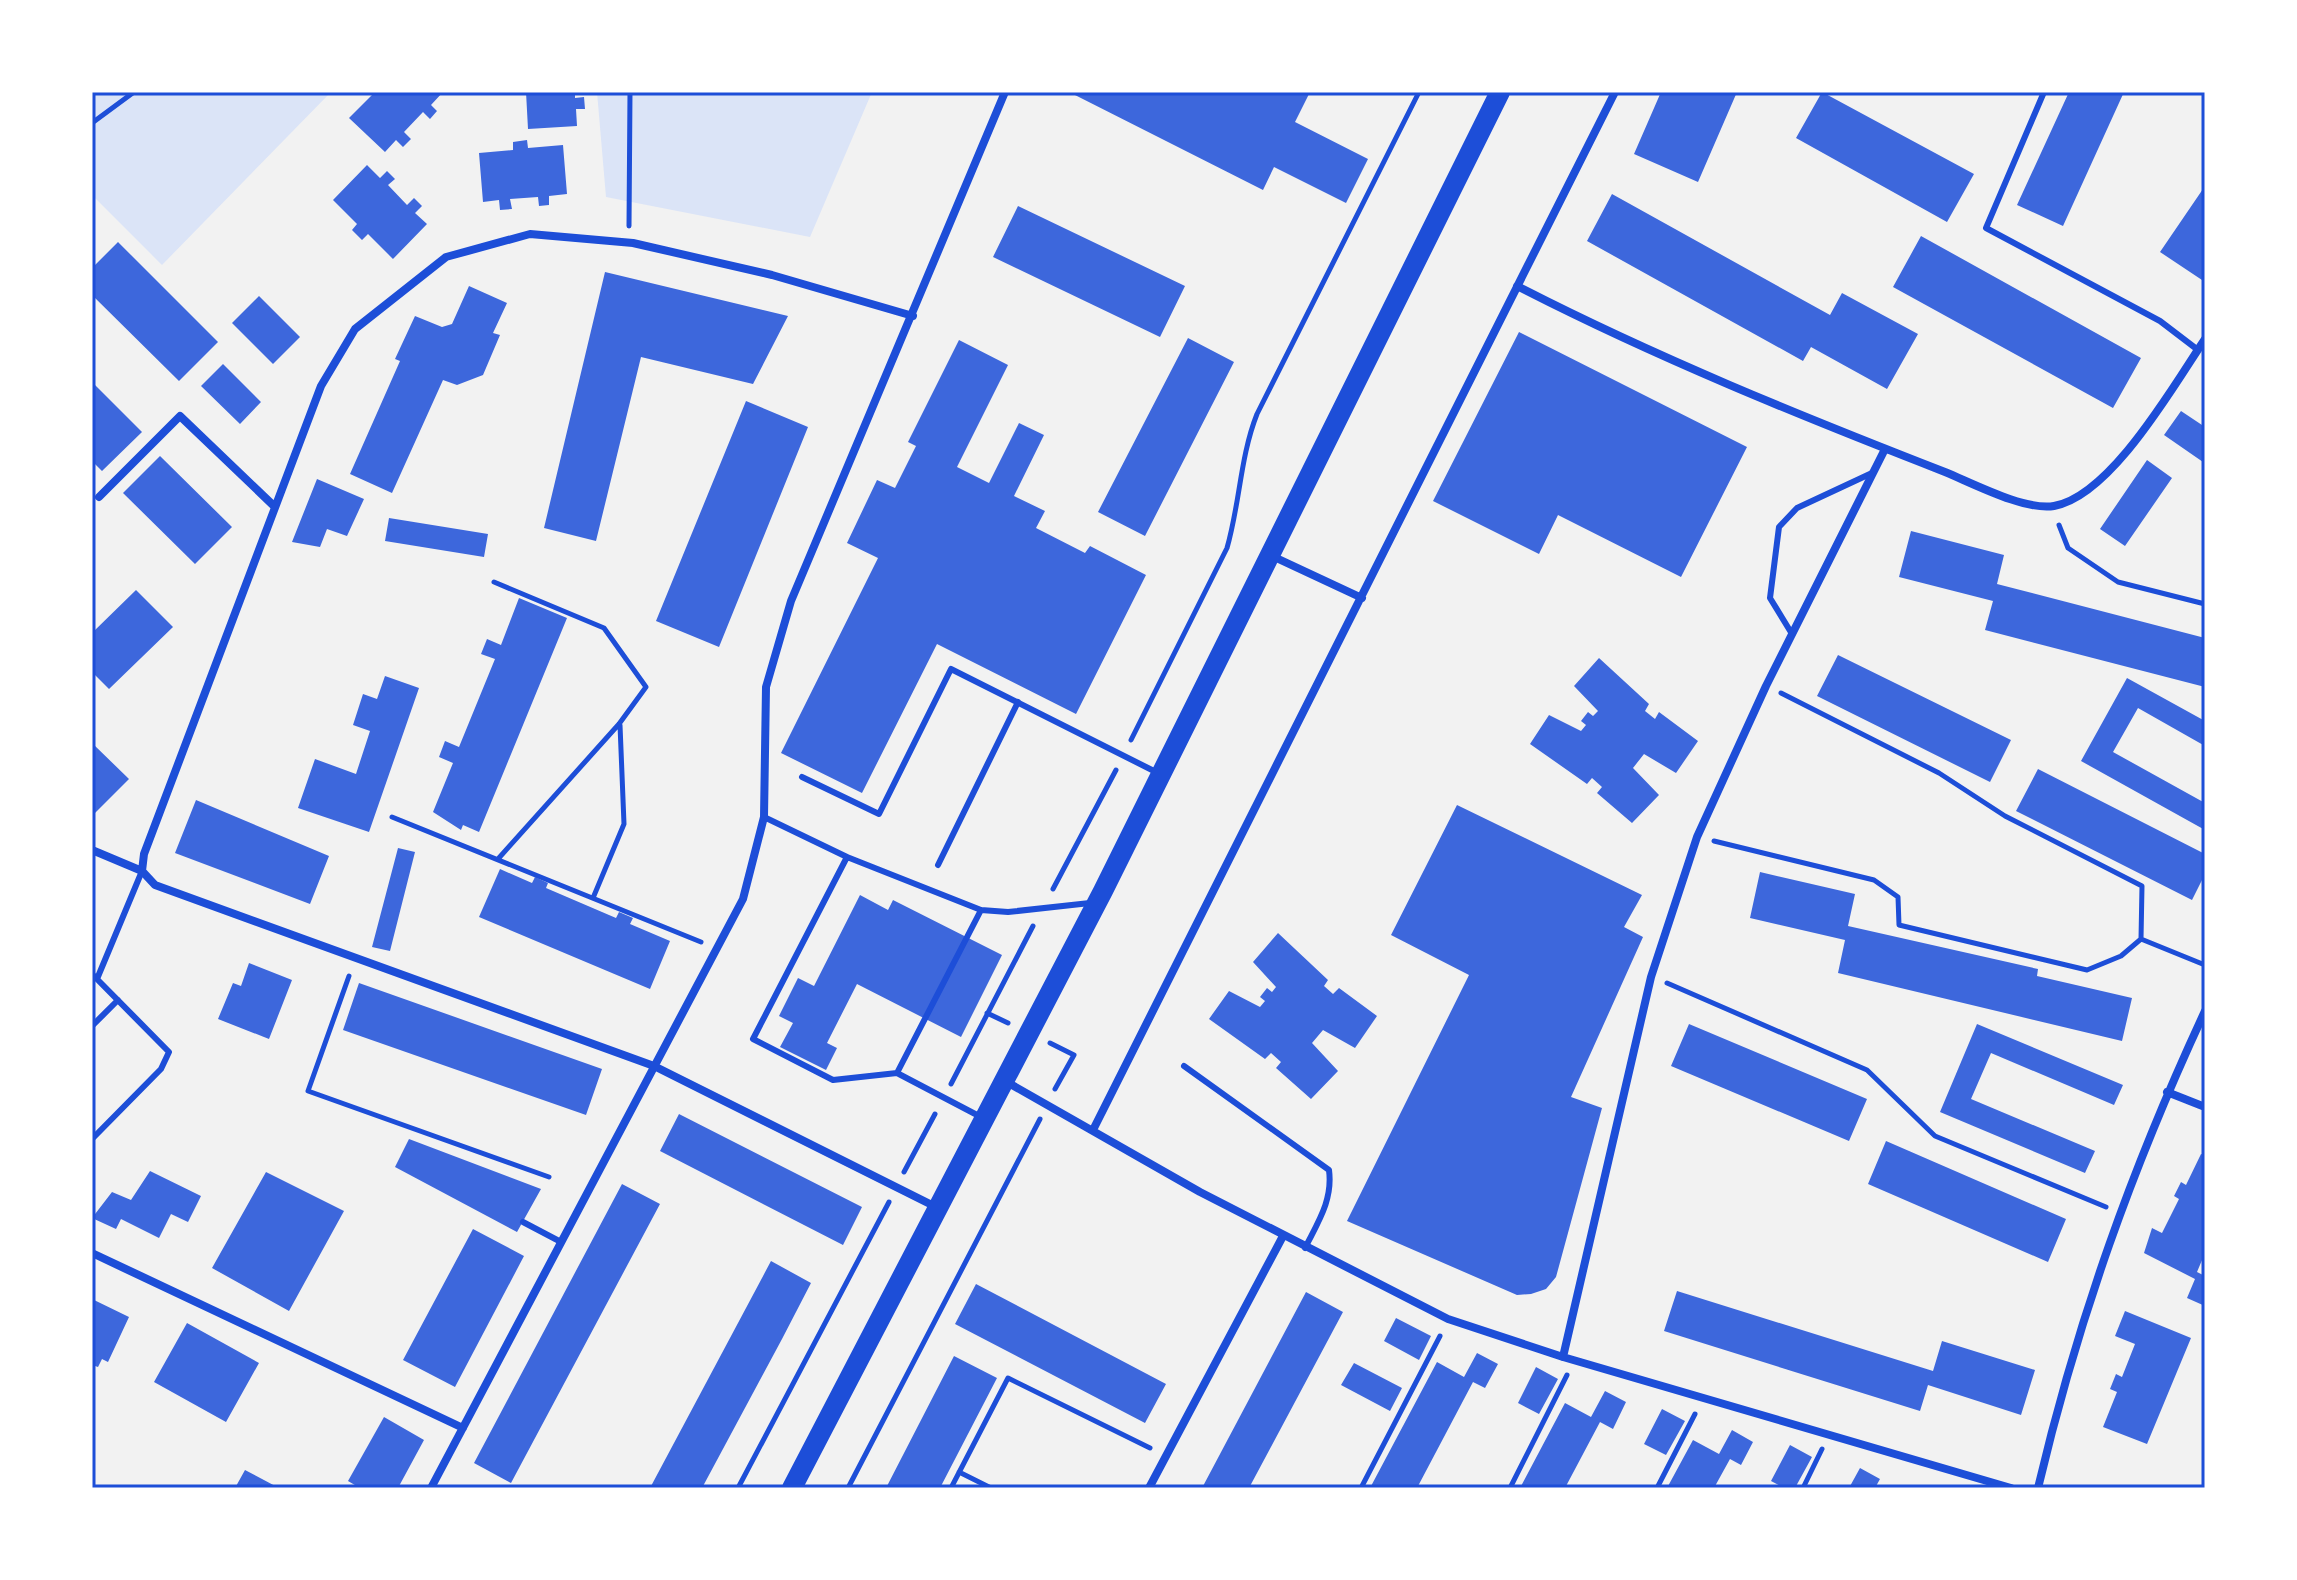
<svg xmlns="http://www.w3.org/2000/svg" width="2297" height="1580" viewBox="0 0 2297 1580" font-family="'Noto Sans',sans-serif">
  <rect width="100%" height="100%" fill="#f2f2f2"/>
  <path fill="#dbe4f7" d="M 92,92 L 331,92 L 162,265 L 92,195 Z
    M 597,92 L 872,92 L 810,237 L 606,197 Z"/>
  <path fill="#3d67dc" d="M 375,92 L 443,92 L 431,105 L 437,111 L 430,119 L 423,112 L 404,132 L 411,139 L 403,147 L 396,140 L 385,152 L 349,118 Z
    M 526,92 L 575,92 L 575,98 L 584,97 L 585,109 L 576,109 L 577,126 L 528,129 Z
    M 1069,92 L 1310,92 L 1295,122 L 1368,159 L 1346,203 L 1274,167 L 1263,190 Z
    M 1661,92 L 1737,92 L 1698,182 L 1634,154 Z
    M 1822,92 L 1974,174 L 1947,222 L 1796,138 Z
    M 2069,92 L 2124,92 L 2063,226 L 2017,205 Z
    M 527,140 L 528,148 L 563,145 L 567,194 L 549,196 L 549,205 L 539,206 L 538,197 L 510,199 L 512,209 L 500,210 L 499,200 L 483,202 L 479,153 L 513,150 L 513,142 Z
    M 367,165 L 380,178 L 387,171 L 395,179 L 388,185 L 407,205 L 414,198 L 422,206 L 415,213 L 427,224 L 393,259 L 368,234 L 362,240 L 352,230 L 357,224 L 333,200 Z
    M 2205,186 L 2205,282 L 2160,252 Z
    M 1612,194 L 1830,315 L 1842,293 L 1918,334 L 1887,389 L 1811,347 L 1803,361 L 1587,241 Z
    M 1018,206 L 1185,286 L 1160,337 L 993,257 Z
    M 1921,236 L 2141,358 L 2113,408 L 1893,287 Z
    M 118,242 L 218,342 L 179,381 L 92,295 L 92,268 Z
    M 605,272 L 788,316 L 753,384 L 641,357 L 596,541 L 544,528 Z
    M 469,286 L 507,303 L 493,333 L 500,335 L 483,375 L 457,385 L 443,380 L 392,493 L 350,474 L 400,361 L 395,359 L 415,316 L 442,327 L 452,324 Z
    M 259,296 L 300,337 L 273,364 L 232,323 Z
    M 1519,332 L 1747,447 L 1681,577 L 1558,515 L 1539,554 L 1433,501 Z
    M 1188,338 L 1234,362 L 1145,536 L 1098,512 Z
    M 959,340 L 1008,365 L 957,467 L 989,483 L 1019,423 L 1044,435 L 1014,496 L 1045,511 L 1036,528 L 1085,553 L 1090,546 L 1146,575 L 1076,714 L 937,644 L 862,793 L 781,753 L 878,558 L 847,543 L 877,480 L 895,488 L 916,446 L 908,442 Z
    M 223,364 L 261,402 L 240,424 L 201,386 Z
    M 92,382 L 142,432 L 102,471 L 92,461 Z
    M 746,401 L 808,427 L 719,647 L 656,621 Z
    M 2181,411 L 2205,427 L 2203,462 L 2164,435 Z
    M 160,456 L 232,527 L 195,564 L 123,493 Z
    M 2147,460 L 2172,478 L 2125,546 L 2100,529 Z
    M 317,479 L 364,499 L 347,536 L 327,529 L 320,547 L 292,542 Z
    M 389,518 L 488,534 L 484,557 L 385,541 Z
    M 1911,531 L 2004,555 L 1997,584 L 2205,638 L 2205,687 L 1985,630 L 1993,601 L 1899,577 Z
    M 136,590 L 173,627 L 109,689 L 92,672 L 92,633 Z
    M 519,598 L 567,618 L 479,832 L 463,825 L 461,830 L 433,812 L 453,763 L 439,757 L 445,741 L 459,747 L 495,659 L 481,654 L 487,639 L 501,645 Z
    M 1838,655 L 2011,740 L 1990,782 L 1817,696 Z
    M 1599,658 L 1649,704 L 1645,711 L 1655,719 L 1659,712 L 1698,741 L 1676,773 L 1644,754 L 1633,768 L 1659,795 L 1632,823 L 1597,793 L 1602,787 L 1592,778 L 1587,784 L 1530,744 L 1549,715 L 1581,731 L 1586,725 L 1581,721 L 1588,712 L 1593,716 L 1598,711 L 1574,686 Z
    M 385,676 L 419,688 L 369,832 L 298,808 L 315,759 L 356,774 L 370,731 L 353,725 L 363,694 L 377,699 Z
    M 2127,678 L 2205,721 L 2205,746 L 2138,708 L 2113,752 L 2205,803 L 2205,830 L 2081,761 Z
    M 92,743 L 129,779 L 92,816 Z
    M 2038,769 L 2205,854 L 2205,874 L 2192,900 L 2016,811 Z
    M 196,800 L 329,856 L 310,904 L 175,853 Z
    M 1457,805 L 1642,895 L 1624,927 L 1643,937 L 1571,1097 L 1602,1108 L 1556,1277 L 1546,1289 L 1531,1294 L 1517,1295 L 1347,1221 L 1469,975 L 1391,935 Z
    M 398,848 L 415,852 L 390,951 L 372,947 Z
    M 500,869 L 532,883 L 535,877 L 548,883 L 546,888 L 616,918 L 619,912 L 633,918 L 630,924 L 670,941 L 650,989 L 479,917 Z
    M 1760,872 L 1855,894 L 1848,926 L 2038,969 L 2037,976 L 2132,998 L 2122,1041 L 1838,973 L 1845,940 L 1750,918 Z
    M 860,895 L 888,910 L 893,900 L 1002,955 L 961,1037 L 857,984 L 827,1043 L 837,1048 L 826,1070 L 780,1047 L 793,1023 L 779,1016 L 798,978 L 814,986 Z
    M 1278,933 L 1328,980 L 1324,986 L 1333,994 L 1339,988 L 1377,1016 L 1355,1048 L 1323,1030 L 1312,1043 L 1338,1071 L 1311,1099 L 1276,1068 L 1281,1062 L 1271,1053 L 1265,1059 L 1209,1019 L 1229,991 L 1260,1007 L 1265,1001 L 1260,997 L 1267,988 L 1272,992 L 1276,987 L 1253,962 Z
    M 249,963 L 292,980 L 269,1039 L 218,1019 L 233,983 L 241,986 Z
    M 359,983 L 602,1069 L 586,1115 L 343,1030 Z
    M 1689,1024 L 1867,1099 L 1849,1141 L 1671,1066 Z
    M 1977,1024 L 2123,1085 L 2114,1105 L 1991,1053 L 1971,1099 L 2095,1151 L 2085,1173 L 1940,1112 Z
    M 679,1114 L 862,1207 L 843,1245 L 660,1151 Z
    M 409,1139 L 541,1189 L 517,1232 L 395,1167 Z
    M 1886,1141 L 2066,1219 L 2048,1262 L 1868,1184 Z
    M 2201,1154 L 2205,1155 L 2205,1253 L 2197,1272 L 2205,1276 L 2205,1306 L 2187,1298 L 2195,1279 L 2144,1253 L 2152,1228 L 2162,1233 L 2179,1199 L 2174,1196 L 2181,1182 L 2186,1185 Z
    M 150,1171 L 201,1196 L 188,1222 L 171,1214 L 159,1238 L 121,1219 L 116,1229 L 92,1218 L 112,1192 L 131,1200 Z
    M 266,1172 L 344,1211 L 289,1311 L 212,1268 Z
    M 622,1184 L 660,1204 L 511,1483 L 474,1463 Z
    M 473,1229 L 524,1256 L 455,1387 L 403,1360 Z
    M 771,1261 L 811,1283 L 782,1339 L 702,1488 L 650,1488 Z
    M 976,1284 L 1166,1384 L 1145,1423 L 955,1324 Z
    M 1677,1291 L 1933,1371 L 1942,1341 L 2035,1370 L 2021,1415 L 1928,1385 L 1920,1411 L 1664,1331 Z
    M 1306,1292 L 1343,1312 L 1249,1488 L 1202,1488 Z
    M 92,1299 L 129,1317 L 108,1362 L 102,1359 L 98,1367 L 92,1365 Z
    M 2125,1311 L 2191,1338 L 2147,1444 L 2103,1427 L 2117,1392 L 2110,1389 L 2116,1374 L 2122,1377 L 2135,1344 L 2115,1336 Z
    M 1396,1318 L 1431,1336 L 1419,1360 L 1384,1341 Z
    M 187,1323 L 259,1363 L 226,1422 L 154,1382 Z
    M 1477,1353 L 1498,1364 L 1485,1388 L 1473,1382 L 1417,1488 L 1370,1488 L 1437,1362 L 1464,1377 Z
    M 954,1356 L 997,1378 L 940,1488 L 886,1488 Z
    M 1354,1363 L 1402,1388 L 1390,1411 L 1341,1385 Z
    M 1536,1367 L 1558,1379 L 1539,1414 L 1518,1403 Z
    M 1605,1391 L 1626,1402 L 1613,1429 L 1600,1422 L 1565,1488 L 1520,1488 L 1565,1403 L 1591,1417 Z
    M 1662,1409 L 1685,1421 L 1666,1455 L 1644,1444 Z
    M 384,1417 L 424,1440 L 398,1488 L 360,1488 L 348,1481 Z
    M 1732,1430 L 1753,1442 L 1741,1465 L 1730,1459 L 1714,1488 L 1667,1488 L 1693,1440 L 1719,1454 Z
    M 1790,1445 L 1812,1457 L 1795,1488 L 1784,1488 L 1771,1481 Z
    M 1860,1468 L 1880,1479 L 1875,1488 L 1849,1488 Z
    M 245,1470 L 279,1488 L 235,1488 Z"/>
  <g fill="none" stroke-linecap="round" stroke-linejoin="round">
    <path stroke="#1d4ed8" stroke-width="5" d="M 92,123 L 134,92
      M 629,226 L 630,92
      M 2059,525 L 2068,548 L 2118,582 L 2205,604
      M 494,582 L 604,628 L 646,687 L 619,724 L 498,859
      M 1781,693 L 1939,773 L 2005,816 L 2142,886 L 2141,939
      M 1131,740 L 1227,548 C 1240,503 1240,457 1257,414 L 1419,92
      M 392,817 L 701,942
      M 1714,841 L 1874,880 L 1898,897 L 1899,925 L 2087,970 L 2121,956 L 2141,939 L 2205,965
      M 1053,889 L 1116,770
      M 593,898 L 624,824 L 620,725
      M 349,976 L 308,1091 L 549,1177
      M 1667,983 L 1867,1070 L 1935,1136 L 2106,1207
      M 987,1013 L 1008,1023
      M 1050,1043 L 1074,1055 L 1055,1089
      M 951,1084 L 1033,926
      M 904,1172 L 935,1114
      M 959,1472 L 991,1488
      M 738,1488 L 889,1202
      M 848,1488 L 1040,1119
      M 951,1488 L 1008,1378 L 1150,1448
      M 1361,1488 L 1440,1336
      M 1510,1488 L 1567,1375
      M 1657,1488 L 1695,1414
      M 1803,1488 L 1822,1449"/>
    <path stroke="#1d4ed8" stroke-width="6" d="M 2044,92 L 1986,228 L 2160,321 L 2198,350
      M 1792,634 L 1770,598 L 1779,527 L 1797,508 L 1872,473
      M 802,777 L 879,814 L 951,669 L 1158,773
      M 764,817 L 847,857 L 981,910 L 1008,912 L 1090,903
      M 847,857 L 753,1039 L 833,1080 L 897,1073 L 979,1116
      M 938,865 L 1018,702
      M 92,974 L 169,1052 L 161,1069 L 92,1139
      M 97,979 L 142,871
      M 92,1026 L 118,1000
      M 1184,1066 L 1329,1170 C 1333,1200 1318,1222 1305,1248
      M 897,1073 L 981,910
      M 523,1222 L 561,1242"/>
    <path stroke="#1d4ed8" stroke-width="8" d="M 1517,286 C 1655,357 1801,416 1945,472 C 1972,483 2025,511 2054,506 C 2111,496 2174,385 2205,339
      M 99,497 L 180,416 L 275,507
      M 1272,556 L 1362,598
      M 92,850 L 142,871 L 155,885 L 654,1066 L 938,1208
      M 142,871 L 144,854 L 321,386 L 355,329 L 446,257 L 530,234 L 633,243 L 772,275 L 913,316
      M 1005,1081 L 1200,1192 L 1448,1319 L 1563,1357 L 2011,1488
      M 2167,1092 L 2205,1107
      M 1093,1130 L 1615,92
      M 92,1253 L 463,1428
      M 1563,1357 L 1651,977 L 1697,837 L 1766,686 L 1885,449
      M 431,1488 L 743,899 L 764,817 L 766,687 L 791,601 L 1005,92
      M 1149,1488 L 1283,1236
      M 2038,1488 C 2078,1319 2132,1168 2205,1011"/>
    <path stroke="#1d4ed8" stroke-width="20" d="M 792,1488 L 1103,891 L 1500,92"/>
  </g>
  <rect width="2297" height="1580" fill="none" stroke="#ffffff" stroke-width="188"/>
  <rect x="94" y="94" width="2109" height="1392" fill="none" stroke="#1d4ed8" stroke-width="3"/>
</svg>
